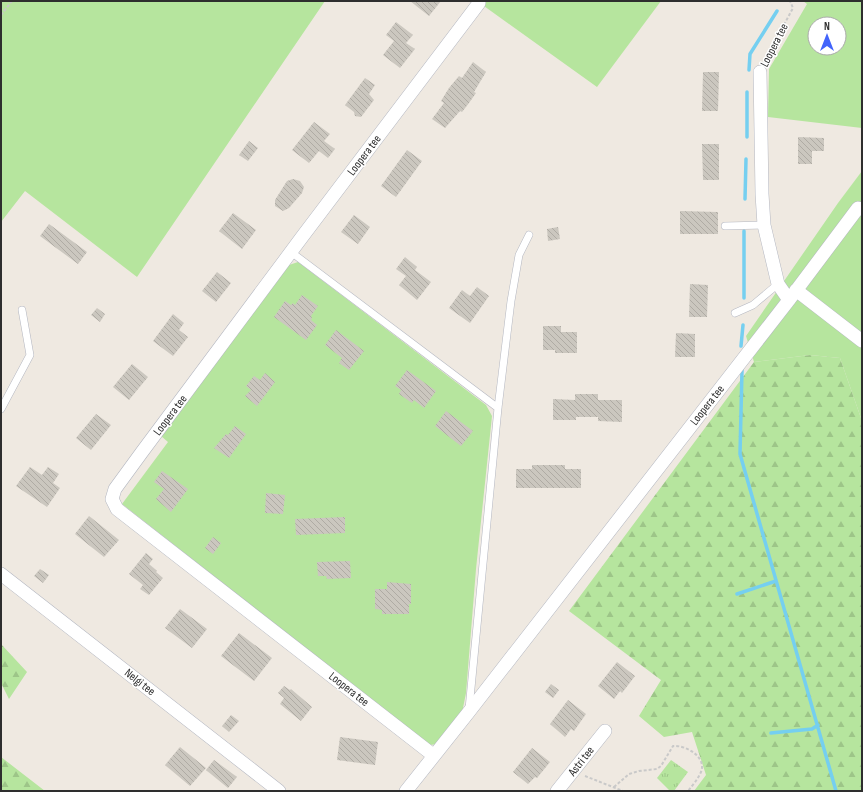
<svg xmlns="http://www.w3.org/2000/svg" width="863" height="792" viewBox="0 0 863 792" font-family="'Sofia Sans Condensed',sans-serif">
  <defs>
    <pattern id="forest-firs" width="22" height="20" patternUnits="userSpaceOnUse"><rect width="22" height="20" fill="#b6e59e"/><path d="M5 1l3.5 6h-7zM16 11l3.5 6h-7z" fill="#9dc588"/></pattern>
    <pattern id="park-tufts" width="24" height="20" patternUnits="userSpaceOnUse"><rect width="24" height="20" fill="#b6e59e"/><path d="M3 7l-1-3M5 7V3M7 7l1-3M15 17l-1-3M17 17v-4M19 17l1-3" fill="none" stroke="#9dc588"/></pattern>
    <pattern id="building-back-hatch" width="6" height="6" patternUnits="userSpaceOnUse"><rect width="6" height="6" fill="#cbc7bf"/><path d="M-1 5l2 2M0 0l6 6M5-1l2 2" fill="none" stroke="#afaba4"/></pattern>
  </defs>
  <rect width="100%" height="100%" fill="#efe9e1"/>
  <path fill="#b6e59e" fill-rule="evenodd" d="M 1,1 L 325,1 L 137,277 L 25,191 L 1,222 Z
    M 477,1 L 661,1 L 597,87 Z
    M 803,1 L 862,1 L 862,128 L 768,117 L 769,69 L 807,4 ZM 815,24 L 839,24 L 839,48 L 815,48 Z
    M 862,171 L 862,421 L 840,358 L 810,355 L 754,362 L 746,336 L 838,203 Z
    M 298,262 L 486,405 L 492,416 L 476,569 L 466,693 L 462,713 L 439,744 L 429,745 L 122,504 L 168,442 L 161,436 L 286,266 Z"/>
  <path fill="url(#forest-firs)" d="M 810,355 L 840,358 L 862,421 L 862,791 L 694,791 L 706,775 L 692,732 L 664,737 L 639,716 L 661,680 L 569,611 L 754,362 Z
    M 1,644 L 27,672 L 9,699 L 1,683 Z
    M 1,757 L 45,791 L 1,791 Z"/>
  <path fill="url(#park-tufts)" d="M 671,760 L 688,772 L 674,791 L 670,791 L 657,778 Z"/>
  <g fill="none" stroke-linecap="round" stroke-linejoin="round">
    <path stroke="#75cff0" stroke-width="3.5" d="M 749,70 L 750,54 L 777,11
      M 747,137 L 747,92
      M 745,199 L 746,159
      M 744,298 L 744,231
      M 741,346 L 743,325
      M 742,370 L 740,454 L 836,791
      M 737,594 L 776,581
      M 771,733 L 812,729 L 818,725"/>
  </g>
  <path fill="url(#building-back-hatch)" d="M 410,1 L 441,1 L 429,16 Z
    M 396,22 L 413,35 L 406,43 L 415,49 L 400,68 L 383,55 L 394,41 L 386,35 Z
    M 473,62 L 486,72 L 474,92 L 476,93 L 469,103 L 462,112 L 460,111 L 445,128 L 432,119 L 444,103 L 441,101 L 449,88 L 459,76 L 462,78 Z
    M 703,72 L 719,72 L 718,111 L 702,111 Z
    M 365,78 L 375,85 L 369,94 L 374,100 L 361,117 L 355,116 L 354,112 L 345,105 Z
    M 314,122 L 330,134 L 324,141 L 335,149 L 328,158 L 319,151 L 309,163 L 292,150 Z
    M 798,137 L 824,138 L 824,151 L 812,151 L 812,164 L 798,164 Z
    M 249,141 L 258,148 L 248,161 L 239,155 Z
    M 702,144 L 719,144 L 719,180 L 703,180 Z
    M 407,150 L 422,161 L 396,197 L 381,186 Z
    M 293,179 L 300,181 L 304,187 L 302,193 L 289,208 L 283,211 L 275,206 L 275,200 L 287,181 Z
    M 680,211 L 718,212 L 718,234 L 680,234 Z
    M 233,213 L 256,230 L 242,249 L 219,231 Z
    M 354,215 L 370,227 L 358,244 L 341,232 Z
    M 49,224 L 87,252 L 78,264 L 40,236 Z
    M 558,227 L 560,239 L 548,241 L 547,229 Z
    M 405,257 L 417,267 L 415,270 L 431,282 L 417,300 L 399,285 L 406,276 L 396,269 Z
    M 217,272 L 231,283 L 216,302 L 202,291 Z
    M 690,284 L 708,285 L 707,317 L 689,317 Z
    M 477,287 L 489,296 L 470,323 L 449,308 L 462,290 L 470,296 Z
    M 302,295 L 318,306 L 311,316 L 312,318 L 311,320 L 317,325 L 306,340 L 274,317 L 285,301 L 291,305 L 293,303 L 295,305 Z
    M 97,308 L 105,314 L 100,322 L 91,315 Z
    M 173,314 L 184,323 L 179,330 L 188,337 L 173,356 L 153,341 Z
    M 543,326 L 561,326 L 561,332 L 577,332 L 577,353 L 555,353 L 555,350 L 543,350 Z
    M 336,330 L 364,351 L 349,370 L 339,363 L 342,358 L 325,345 Z
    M 676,333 L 695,334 L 695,357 L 675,357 Z
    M 132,364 L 148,377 L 129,400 L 113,387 Z
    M 407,370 L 436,391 L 424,408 L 414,400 L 412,403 L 399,394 L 401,390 L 395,386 Z
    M 265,373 L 275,382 L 257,406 L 245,396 L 251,390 L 246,386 L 254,376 L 260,380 Z
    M 575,394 L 598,394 L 598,400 L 622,400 L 622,422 L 598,421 L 598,417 L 576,417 L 576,420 L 553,420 L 553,399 L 575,400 Z
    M 446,411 L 473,431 L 461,446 L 435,426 Z
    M 96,414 L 111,425 L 91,450 L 76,438 Z
    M 235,426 L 246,434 L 229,458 L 214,448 L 226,434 L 228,435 Z
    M 532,465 L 565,465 L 565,469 L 581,469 L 581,488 L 516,488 L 516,469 L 532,469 Z
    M 30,467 L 42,475 L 48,467 L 59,474 L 53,483 L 60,488 L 47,507 L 16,486 Z
    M 162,471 L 188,489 L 171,512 L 156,499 L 164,489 L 154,482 Z
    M 266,493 L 285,495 L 283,514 L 265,513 Z
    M 89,516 L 119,540 L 104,557 L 75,534 Z
    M 345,517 L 345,533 L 296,535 L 295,519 Z
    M 213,537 L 221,543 L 213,554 L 205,548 Z
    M 146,553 L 153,559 L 149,564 L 157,571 L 156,572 L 163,578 L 149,595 L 140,589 L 143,585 L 129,574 Z
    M 350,561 L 351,578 L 327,579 L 326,576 L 318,576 L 317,562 Z
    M 40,569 L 49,575 L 43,583 L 34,576 Z
    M 387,582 L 411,584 L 411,604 L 409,604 L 409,614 L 382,614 L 382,610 L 375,609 L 375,589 L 387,589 Z
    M 180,609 L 207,629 L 192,648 L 165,628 Z
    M 239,633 L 272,658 L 254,681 L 221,656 Z
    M 617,662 L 635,676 L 622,693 L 620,691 L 614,699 L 598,686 Z
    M 551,684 L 559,690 L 553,698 L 545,692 Z
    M 284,686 L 290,690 L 291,689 L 312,707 L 301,721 L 280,704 L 284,698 L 278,693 Z
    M 568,700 L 586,714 L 574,731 L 571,729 L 565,737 L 550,724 Z
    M 231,715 L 239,721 L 229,732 L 222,726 Z
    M 340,737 L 378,742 L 375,765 L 337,760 Z
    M 180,747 L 206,768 L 190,786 L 165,765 Z
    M 532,748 L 550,762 L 537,778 L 535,777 L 528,784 L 513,772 Z
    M 214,760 L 237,777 L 228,788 L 206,770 Z"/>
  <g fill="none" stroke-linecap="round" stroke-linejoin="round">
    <defs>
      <path id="lane" d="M 725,226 L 764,225
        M 291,252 L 498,408
        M 735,313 L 753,305 L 778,284
        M 1,409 L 30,355 L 22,310
        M 469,709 L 498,408 L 511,301 L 519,255 L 529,235"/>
      <path id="street" d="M 760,72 L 762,194 L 764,225 L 778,284 L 789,300
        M 796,290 L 862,341
        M 1,574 L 279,791
        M 433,755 L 117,509 L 112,499 L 115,489 L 142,452 L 302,237 L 479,3
        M 406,791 L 468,713 L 789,300 L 858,208 L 862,209
        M 557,791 L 605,731"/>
    </defs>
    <use href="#lane" stroke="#b4b7c1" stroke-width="8"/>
    <use href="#street" stroke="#b4b7c1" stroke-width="14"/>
    <path stroke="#c9c9c9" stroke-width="2" stroke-dasharray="3 2" stroke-linecap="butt" d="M 1,15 L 12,1
      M 765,60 L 793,8 L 790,1
      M 585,776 L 623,791
      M 614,787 L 629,774 L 639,771 L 657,769 L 661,766 L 673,746 C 686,745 707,757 701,772 C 698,779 692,786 688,791"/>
    <use href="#lane" stroke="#fff" stroke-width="7"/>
    <use href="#street" stroke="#fff" stroke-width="13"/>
  </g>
  <g text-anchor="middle" stroke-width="3" stroke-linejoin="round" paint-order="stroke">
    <g font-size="12" fill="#2e2e2e" stroke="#fff">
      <text transform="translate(774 45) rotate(-63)" y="4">Loopera tee</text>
      <text transform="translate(364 155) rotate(-53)" y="4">Loopera tee</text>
      <text transform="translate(707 405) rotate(-52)" y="4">Loopera tee</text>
      <text transform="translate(170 415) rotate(-53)" y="4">Loopera tee</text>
      <text transform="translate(140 682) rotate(38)" y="4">Nelgi tee</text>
      <text transform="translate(349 689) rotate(38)" y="4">Loopera tee</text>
      <text transform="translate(581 761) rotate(-52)" y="4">Astri tee</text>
    </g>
  </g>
  <rect width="863" height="792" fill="none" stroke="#2e2e2e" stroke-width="4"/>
  <g transform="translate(827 36)"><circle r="19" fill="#ffffff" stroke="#ababab"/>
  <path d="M0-3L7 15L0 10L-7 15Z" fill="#4264fb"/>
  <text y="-6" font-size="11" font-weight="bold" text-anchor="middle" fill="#2e2e2e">N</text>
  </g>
</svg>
